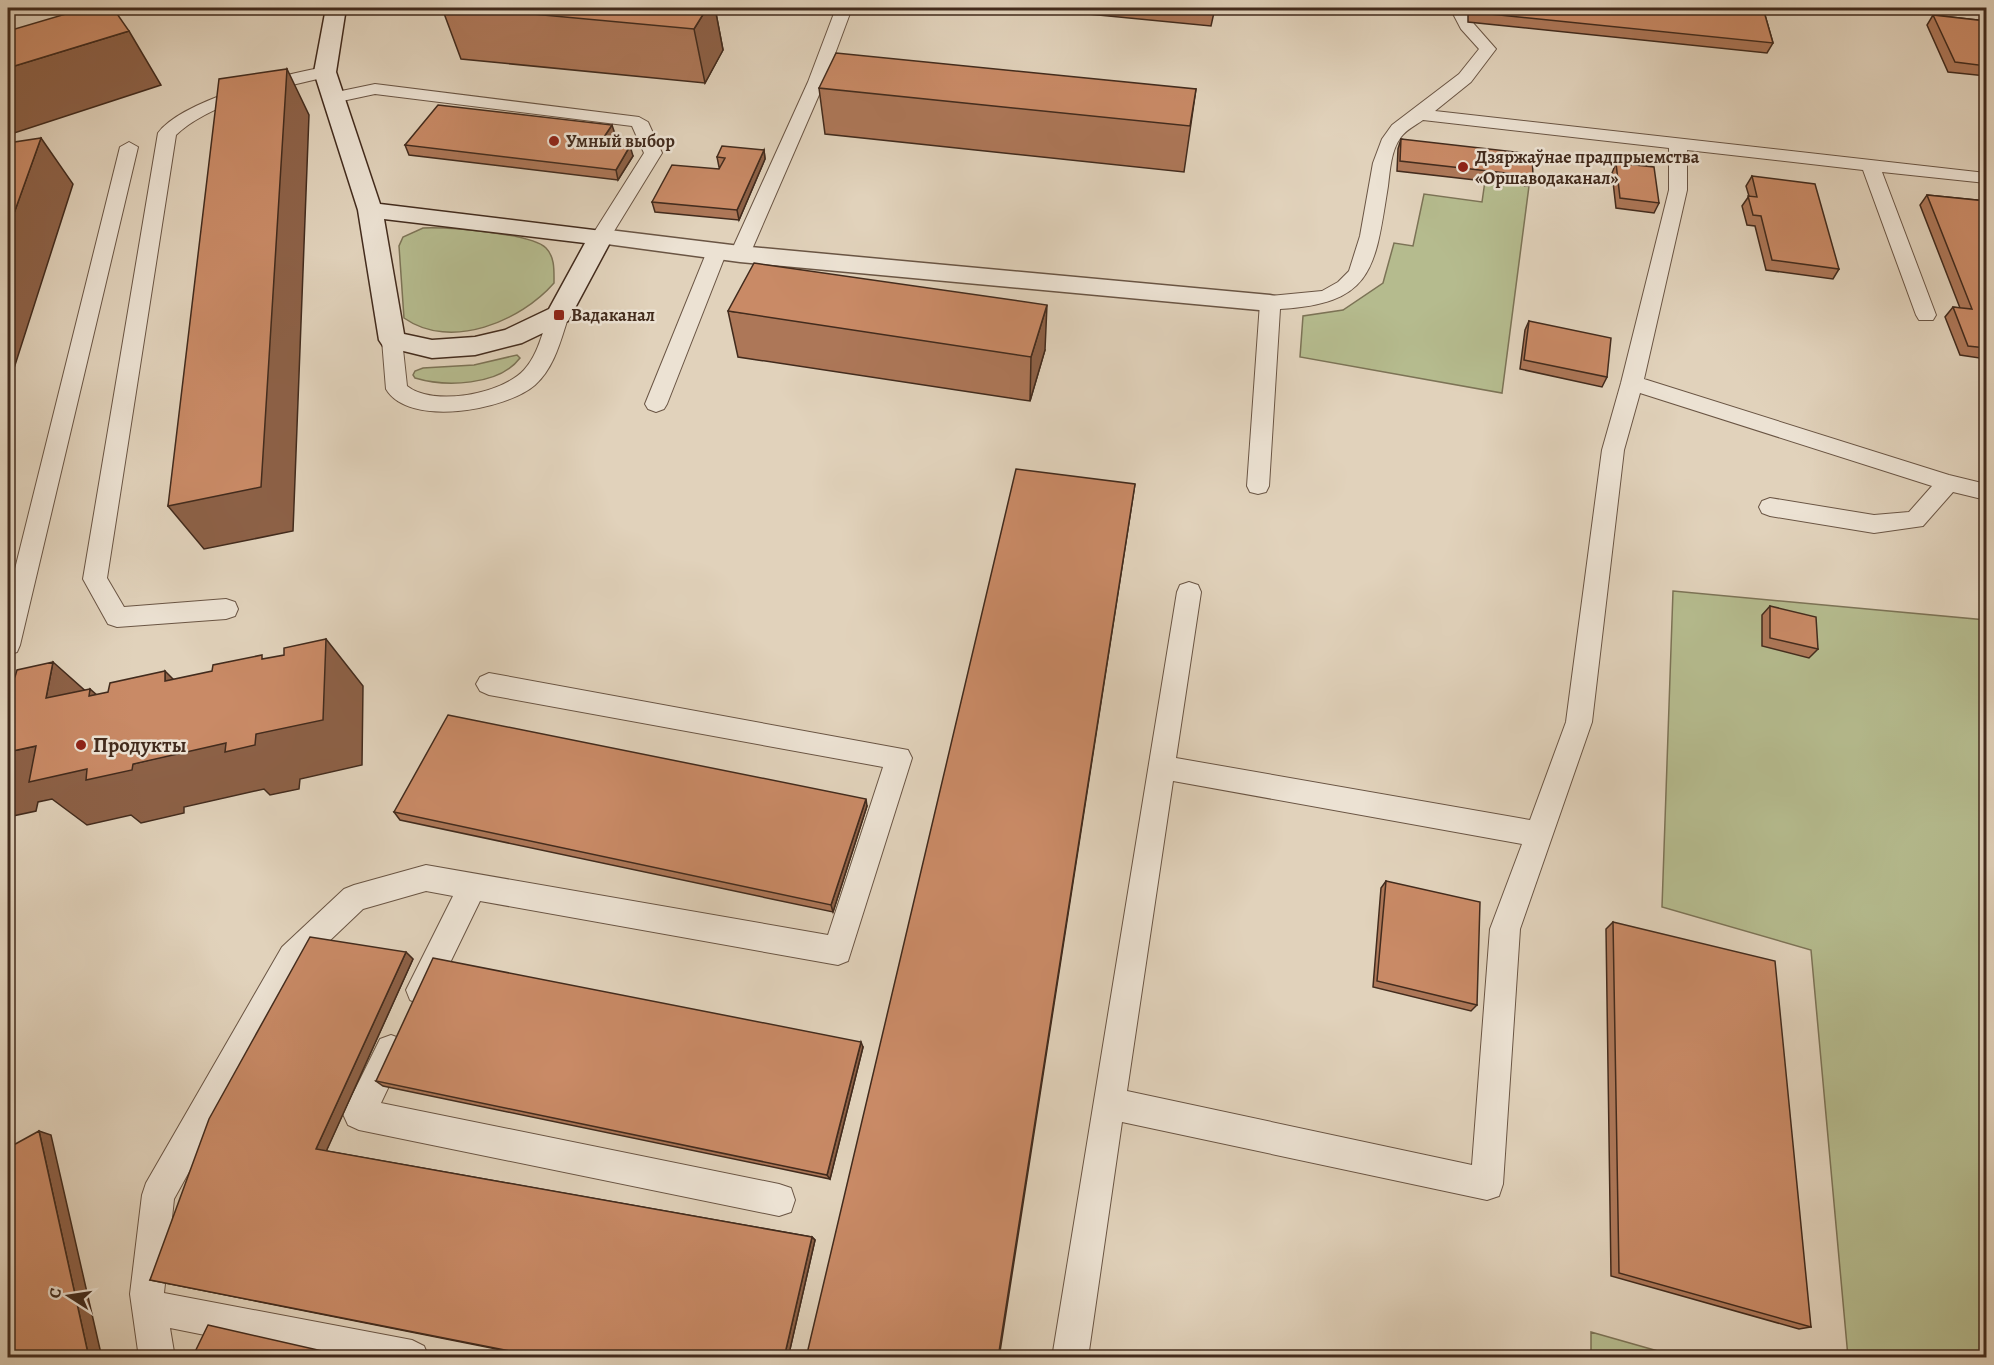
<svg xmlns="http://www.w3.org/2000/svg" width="1994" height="1365" viewBox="0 0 1994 1365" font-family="Alegreya,serif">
  <rect width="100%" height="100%" fill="#e1d2bb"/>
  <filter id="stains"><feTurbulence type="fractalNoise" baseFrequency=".00333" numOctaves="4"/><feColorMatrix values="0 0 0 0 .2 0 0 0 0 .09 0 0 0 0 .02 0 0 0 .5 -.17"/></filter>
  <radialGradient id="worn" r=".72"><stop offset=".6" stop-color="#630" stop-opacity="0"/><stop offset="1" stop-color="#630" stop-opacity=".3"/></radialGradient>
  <path fill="#b5bb8e" stroke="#7c7356" stroke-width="1.5" d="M 1485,181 L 1529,186 L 1502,393 L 1300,357 L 1303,316 L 1343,310 L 1383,283 L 1394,243 L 1413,246 L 1424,194 L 1482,202 Z
    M 423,228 C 445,227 531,233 546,248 C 555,257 554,271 554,283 C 521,321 451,351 404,318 L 399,246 L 403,237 Z
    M 517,355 L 520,358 C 499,386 445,387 415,378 L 413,375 L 415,371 L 423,368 L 474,365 Z
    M 1673,591 L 1986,620 L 1986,1357 L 1848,1357 L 1811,950 L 1662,907 Z
    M 1591,1332 L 1679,1357 L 1591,1357 Z"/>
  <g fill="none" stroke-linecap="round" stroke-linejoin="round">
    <defs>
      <path id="lane" d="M 836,8 L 852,8 L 826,78 L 857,81 L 865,86 L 857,91 L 822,88 L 750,254 L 747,258 L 733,258 L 730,254 L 808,82 Z
        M 1450,8 L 1466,8 L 1474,24 L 1496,49 L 1471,82 L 1435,111 L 1986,173 L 1986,183 L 1882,172 L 1936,315 L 1933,320 L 1919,320 L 1916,315 L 1863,170 L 1687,150 L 1687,190 L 1644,379 L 1949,475 L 1986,484 L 1986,500 L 1953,492 L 1923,526 L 1874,533 L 1770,516 L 1762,513 L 1759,507 L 1762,501 L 1770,498 L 1874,515 L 1909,512 L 1932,486 L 1640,393 L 1624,450 L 1592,722 L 1520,929 L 1503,1184 L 1499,1196 L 1487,1200 L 1122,1122 L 1088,1358 L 1052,1358 L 1177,592 L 1180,585 L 1189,582 L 1198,585 L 1201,592 L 1176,758 L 1530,820 L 1566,722 L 1602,450 L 1621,383 L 1669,190 L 1669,148 L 1423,120 C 1416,125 1406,130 1401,137 C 1391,150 1390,170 1388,186 C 1375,267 1374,304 1280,309 L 1269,486 L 1266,492 L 1258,494 L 1250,492 L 1247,486 L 1260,303 L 1263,298 L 1270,296 L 1322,291 L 1338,282 L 1349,271 L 1360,236 L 1373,163 L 1382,139 L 1392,125 L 1459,74 L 1479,49 L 1461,29 ZM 1173,781 L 1522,844 L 1490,929 L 1472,1165 L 1127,1091 Z
        M 325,67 L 331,68 L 333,72 L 331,76 C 283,87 212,101 176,135 L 107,578 L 124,607 L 226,599 L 235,602 L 238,609 L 235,616 L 226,619 L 117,627 L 108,624 L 83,579 L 158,133 C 182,100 285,74 325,67 Z
        M 375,84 L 639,117 L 648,122 L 662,153 L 608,241 L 601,243 L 591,237 L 644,153 L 632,126 L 375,94 L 333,103 L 324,98 L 327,94 Z
        M 129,142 L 138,147 L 20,645 L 17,652 L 8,655 L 8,597 L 120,147 Z
        M 717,245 L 724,247 L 727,251 L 667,404 L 664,409 L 656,412 L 648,409 L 645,404 L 707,251 L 710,247 Z
        M 559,308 L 566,310 L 569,315 C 561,339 555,367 535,385 C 506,410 409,428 386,389 L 382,340 L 385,335 L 399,335 L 402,340 L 407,386 C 433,407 502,394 524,370 C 538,355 542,333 549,315 L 552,310 Z
        M 489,673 L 908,750 L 912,758 L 848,961 L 838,965 L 480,901 L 432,1000 L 421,1005 L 410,1000 L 406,990 L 453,896 L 426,891 L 363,909 L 302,967 L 174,1199 L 164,1293 L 412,1340 L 424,1346 L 429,1358 L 319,1358 L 170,1328 L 175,1358 L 139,1358 L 130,1294 L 142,1195 L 146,1183 L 282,947 L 344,889 L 354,885 L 426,865 L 828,935 L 883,767 L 489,695 L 480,691 L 476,684 L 480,677 Z
        M 391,1035 L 402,1039 L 406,1050 L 381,1103 L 779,1184 L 791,1188 L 795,1200 L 791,1212 L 779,1216 L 359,1130 L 348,1125 L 343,1114 L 380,1039 Z"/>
      <path id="street" d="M 601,229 L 740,246 L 1270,295 L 1279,297 L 1283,303 L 1279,309 L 1270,311 L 740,262 L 592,242 L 589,237 L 592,232 Z"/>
      <path id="secondary" d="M 326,8 L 346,8 L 336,72 L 380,204 L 610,232 L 613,237 L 568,321 L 522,343 L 475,355 L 432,358 L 383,346 L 379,340 L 358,210 L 314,72 ZM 384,219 L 585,243 L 549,309 L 505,330 L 475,337 L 432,340 L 404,334 Z"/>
    </defs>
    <use href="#lane" stroke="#6a5544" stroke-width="2"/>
    <use href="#street" stroke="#6a5544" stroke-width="3"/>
    <use href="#secondary" stroke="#422b1d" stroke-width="3"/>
    <use href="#lane" fill="#ece2d3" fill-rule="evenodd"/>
    <use href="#street" fill="#ece2d3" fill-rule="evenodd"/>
    <use href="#secondary" fill="#ece2d3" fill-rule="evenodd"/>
  </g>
  <path fill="#ad7758" stroke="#422b1d" stroke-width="1.5" d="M 442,8 L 715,8 L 723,50 L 705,83 L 461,59 Z
    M 1026,8 L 1215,8 L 1211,26 Z
    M 1468,8 L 1763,8 L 1773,43 L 1767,53 L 1468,22 Z
    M 1933,15 L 1986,21 L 1986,76 L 1948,72 L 1927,25 Z
    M 819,88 L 1196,89 L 1184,172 L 825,134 Z
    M 615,134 L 609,144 L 633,156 L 618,180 L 409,155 L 405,145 Z
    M 1401,139 L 1533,176 L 1529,186 L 1397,171 L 1398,149 Z
    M 764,150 L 765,159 L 739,220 L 655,212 L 652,202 L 719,169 L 720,167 L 719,167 L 717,157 Z
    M 1616,163 L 1659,203 L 1654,213 L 1616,208 L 1612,173 Z
    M 1752,176 L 1839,269 L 1833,279 L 1766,270 L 1755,226 L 1747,225 L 1742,206 L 1749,196 L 1746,186 Z
    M 1927,195 L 1986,201 L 1986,359 L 1960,355 L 1945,317 L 1953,307 L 1960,308 L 1920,205 Z
    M 728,311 L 1045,350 L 1030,401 L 738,357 Z
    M 1529,321 L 1607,377 L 1602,387 L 1520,369 L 1525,330 Z
    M 1770,606 L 1818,649 L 1809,658 L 1762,646 L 1762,615 Z
    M 867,806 L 833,912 L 400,820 L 394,812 Z
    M 1386,881 L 1477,1005 L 1471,1011 L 1373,987 L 1381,888 Z
    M 1613,922 L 1811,1327 L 1799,1329 L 1611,1276 L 1606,929 Z
    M 413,959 L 326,1151 L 812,1237 L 815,1240 L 788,1358 L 542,1358 L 150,1280 Z
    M 863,1047 L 830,1179 L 383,1086 L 376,1081 Z"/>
  <path fill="#8d6147" stroke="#422b1d" stroke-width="1.5" d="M 707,8 L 715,8 L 723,50 L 705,83 L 694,29 Z
    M 129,31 L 161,85 L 8,135 L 8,68 Z
    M 287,69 L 309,115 L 293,531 L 204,549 L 168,506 Z
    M 612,125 L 615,134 L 603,152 L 600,143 Z
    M 41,138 L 73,184 L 8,387 L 8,230 Z
    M 630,146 L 633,156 L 618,180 L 616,170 Z
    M 764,150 L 765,159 L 739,220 L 737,210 Z
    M 1047,305 L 1045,350 L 1030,401 L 1031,357 Z
    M 1135,484 L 999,1358 L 998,1358 Z
    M 326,639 L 363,686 L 362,765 L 300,779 L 299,789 L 270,795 L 264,789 L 184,807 L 184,813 L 141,823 L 131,815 L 87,825 L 52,799 L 38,802 L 36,811 L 8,817 L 8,752 L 36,746 L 87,769 L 133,764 L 256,734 Z
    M 53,662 L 89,694 L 90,689 L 142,735 L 46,698 Z
    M 165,671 L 212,718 L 165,681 Z
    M 866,799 L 867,806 L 833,912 L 831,905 Z
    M 406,952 L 413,959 L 325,1154 L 316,1149 Z
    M 861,1042 L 863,1047 L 830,1179 L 827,1175 Z
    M 39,1131 L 51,1135 L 102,1358 L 89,1358 Z
    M 812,1237 L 815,1240 L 788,1358 L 784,1358 Z"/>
  <path fill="#c98a66" stroke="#422b1d" stroke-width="1.5" d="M 86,8 L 113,8 L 129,31 L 8,68 L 8,31 Z
    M 467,8 L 707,8 L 694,29 Z
    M 1471,8 L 1763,8 L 1773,43 L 1471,12 Z
    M 1933,15 L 1986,21 L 1986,66 L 1955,62 Z
    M 836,53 L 1196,89 L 1190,126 L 819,88 Z
    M 287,69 L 261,487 L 168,506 L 219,79 Z
    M 438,105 L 612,125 L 600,143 L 630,146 L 616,170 L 405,145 Z
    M 41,138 L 8,230 L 8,143 Z
    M 1401,139 L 1532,154 L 1533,176 L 1400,161 Z
    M 722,146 L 764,150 L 737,210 L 652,202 L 672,165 L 719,169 L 725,158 L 717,157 Z
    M 1616,163 L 1654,167 L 1659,203 L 1620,198 Z
    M 1752,176 L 1815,184 L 1839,269 L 1772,260 L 1761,216 L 1753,215 L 1748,196 L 1757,197 Z
    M 1927,195 L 1986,201 L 1986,348 L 1968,346 L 1953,307 L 1972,309 Z
    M 754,263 L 1047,305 L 1031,357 L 728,311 Z
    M 1529,321 L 1611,338 L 1607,377 L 1524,360 Z
    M 1016,469 L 1135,484 L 998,1358 L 806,1358 Z
    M 1770,606 L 1816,617 L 1818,649 L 1770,638 Z
    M 326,639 L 323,720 L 256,734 L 255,745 L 225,752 L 226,743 L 133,764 L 132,770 L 86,780 L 87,769 L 29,782 L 36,746 L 8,752 L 8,679 L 15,677 L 17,670 L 53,662 L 46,698 L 90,689 L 89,696 L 108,692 L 110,683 L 165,671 L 165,681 L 212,671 L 213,665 L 262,655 L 262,659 L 284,655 L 284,648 Z
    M 448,715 L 866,799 L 831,905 L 394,812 Z
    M 1386,881 L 1480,902 L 1477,1005 L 1377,981 Z
    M 1613,922 L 1775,961 L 1811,1327 L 1619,1273 Z
    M 310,937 L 406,952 L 316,1149 L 812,1237 L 784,1358 L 545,1358 L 150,1280 L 209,1119 Z
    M 433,958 L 861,1042 L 827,1175 L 376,1081 Z
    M 39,1131 L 89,1358 L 8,1358 L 8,1148 Z
    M 208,1325 L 353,1358 L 192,1358 Z"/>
  <g fill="#8f2418" stroke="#ece2d3" stroke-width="2">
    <circle cx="554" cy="141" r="6"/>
    <circle cx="1463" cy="167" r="6"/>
    <rect x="553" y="309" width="12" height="12" rx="3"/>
    <circle cx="81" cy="745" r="6"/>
  </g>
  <g text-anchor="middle" stroke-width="5" stroke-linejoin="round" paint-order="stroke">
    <g font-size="18" font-weight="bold" fill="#422b1d" stroke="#ece2d3" text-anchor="start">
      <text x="566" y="147">Умный выбор</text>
      <text x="1475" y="163">Дзяржаўнае прадпрыемства<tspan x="1475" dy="21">«Оршаводаканал»</tspan></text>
      <text x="571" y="321">Вадаканал</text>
    </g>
    <g font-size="21" font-weight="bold" fill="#422b1d" stroke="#ece2d3" text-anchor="start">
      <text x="93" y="752">Продукты</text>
    </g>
  </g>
  <rect width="1994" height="1365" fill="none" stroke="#e1d2bb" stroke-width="30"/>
  <rect x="9" y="9" width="1976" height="1347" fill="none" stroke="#422b1d" stroke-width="3"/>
  <rect x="15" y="15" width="1964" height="1335" fill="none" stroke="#422b1d" stroke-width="1.5"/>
  <g transform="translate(69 1296) rotate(282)" stroke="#ece2d3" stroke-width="4.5" paint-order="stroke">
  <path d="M0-4.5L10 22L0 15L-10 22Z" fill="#422b1d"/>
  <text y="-9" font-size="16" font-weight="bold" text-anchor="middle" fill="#422b1d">С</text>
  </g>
  <rect width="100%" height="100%" filter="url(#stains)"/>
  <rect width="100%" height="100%" fill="url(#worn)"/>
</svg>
